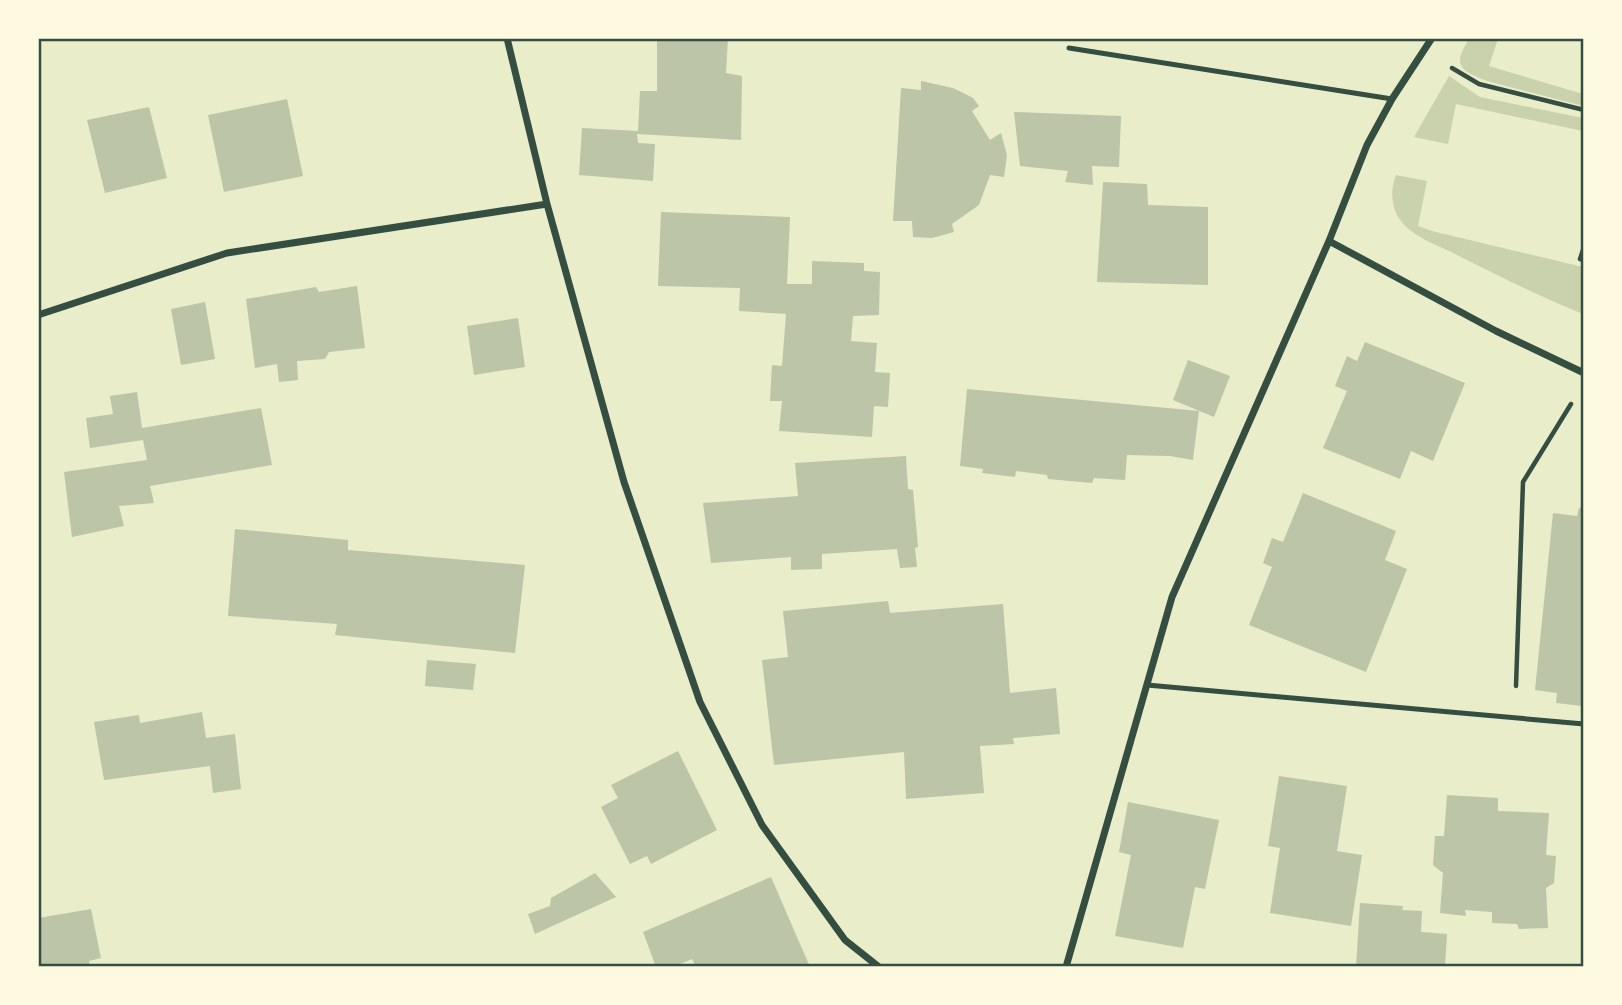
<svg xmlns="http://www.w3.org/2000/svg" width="1622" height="1005" viewBox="0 0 1622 1005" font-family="'Work Sans',sans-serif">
  <rect width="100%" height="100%" fill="#e9edc9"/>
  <path fill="#cad2ad" d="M 1469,39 L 1498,39 L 1489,66 L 1583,94 L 1583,106 L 1487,81 C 1460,70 1452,66 1469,39 Z
    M 1449,76 L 1480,97 L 1583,118 L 1583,131 L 1456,104 L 1448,144 L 1414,137 Z
    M 1396,175 L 1427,181 L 1418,226 L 1432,231 L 1583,267 L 1583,314 C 1538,296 1495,274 1451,252 C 1435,244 1412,236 1401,221 C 1391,209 1390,189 1396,175 Z"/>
  <path fill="#bcc5a7" d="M 657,38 L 728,38 L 726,73 L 742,76 L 741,140 L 637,134 L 638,143 L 655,144 L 653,181 L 579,175 L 582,128 L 638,131 L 640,91 L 657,91 Z
    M 921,81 L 953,88 L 973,98 L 979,106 L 972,111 L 990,140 L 1001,133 L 1007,155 L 1004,177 L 990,175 L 979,205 L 952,224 L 954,232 L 932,238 L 913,237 L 912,221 L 893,221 L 901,88 L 921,90 Z
    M 287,99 L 303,176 L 224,192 L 208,115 Z
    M 149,107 L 167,178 L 105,193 L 87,120 Z
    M 1014,112 L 1121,116 L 1119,167 L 1092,166 L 1093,185 L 1065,182 L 1068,171 L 1020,166 Z
    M 1103,182 L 1147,184 L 1148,205 L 1208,207 L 1208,285 L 1097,282 Z
    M 661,212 L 790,217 L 787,284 L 812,284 L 812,261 L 864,263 L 864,271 L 880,272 L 879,315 L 853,316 L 851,341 L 877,343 L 875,372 L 890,373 L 888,407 L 874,406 L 872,437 L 779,431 L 782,401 L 770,401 L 772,365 L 782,366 L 786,314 L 739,311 L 740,288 L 658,286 Z
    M 357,286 L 365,348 L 329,352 L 325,359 L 297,361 L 298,380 L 279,382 L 277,364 L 255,368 L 246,299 L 316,287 L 319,292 Z
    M 205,302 L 215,359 L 181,365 L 171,309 Z
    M 518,318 L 525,367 L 474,375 L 467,326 Z
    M 1365,342 L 1465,383 L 1433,461 L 1411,451 L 1400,479 L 1323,448 L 1347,391 L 1335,386 L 1347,356 L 1357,361 Z
    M 1188,360 L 1230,376 L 1214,417 L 1173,400 Z
    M 967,389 L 1199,411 L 1193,460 L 1170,456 L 1127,455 L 1125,480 L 1094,478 L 1092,483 L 1048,479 L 1047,475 L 1016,471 L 1015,477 L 982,473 L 983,469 L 960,466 Z
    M 137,392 L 142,428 L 261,408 L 272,465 L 150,486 L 154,503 L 119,506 L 124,526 L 72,537 L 64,472 L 147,460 L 143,440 L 90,448 L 86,418 L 113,414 L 110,396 Z
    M 906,456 L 908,489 L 913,490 L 918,547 L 915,548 L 917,567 L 900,568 L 897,549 L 822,554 L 822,569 L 791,570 L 791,557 L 711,563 L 703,503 L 798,496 L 795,463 Z
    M 1303,493 L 1396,531 L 1385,560 L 1407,569 L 1366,672 L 1249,625 L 1272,567 L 1263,563 L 1272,538 L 1283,542 Z
    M 1579,508 L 1583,508 L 1583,706 L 1556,703 L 1557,693 L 1535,690 L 1553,513 L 1577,516 Z
    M 235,529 L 348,540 L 348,550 L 525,565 L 515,653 L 335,635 L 337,624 L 228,616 Z
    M 888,601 L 890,613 L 1003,604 L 1010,693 L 1056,688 L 1060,734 L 1013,738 L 1014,744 L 980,746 L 984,793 L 906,799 L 904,752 L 774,765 L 762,660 L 788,657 L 783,611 Z
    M 427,660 L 476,664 L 473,690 L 425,686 Z
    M 202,712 L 206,738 L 235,734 L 241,789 L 213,793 L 210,766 L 104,780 L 94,722 L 139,715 L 140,723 Z
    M 678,751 L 717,830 L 651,864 L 647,856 L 630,864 L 601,807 L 618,798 L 611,785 Z
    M 1279,776 L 1347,786 L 1337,851 L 1362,855 L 1351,926 L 1270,913 L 1280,848 L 1268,846 Z
    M 1447,795 L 1498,798 L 1498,811 L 1549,813 L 1546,855 L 1556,856 L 1554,883 L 1546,888 L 1548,928 L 1519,929 L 1517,924 L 1492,923 L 1492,912 L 1465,910 L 1466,916 L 1440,913 L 1443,873 L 1433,865 L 1435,836 L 1444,836 Z
    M 1128,802 L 1219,820 L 1205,889 L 1195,887 L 1183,948 L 1115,936 L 1131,855 L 1119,852 Z
    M 595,873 L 616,897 L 535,934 L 528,914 L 550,906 L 551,898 Z
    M 771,877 L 810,967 L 696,967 L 692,959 L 673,967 L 656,967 L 643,932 Z
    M 1360,903 L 1403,906 L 1402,910 L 1422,911 L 1421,932 L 1447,934 L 1445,967 L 1356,967 Z
    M 91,909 L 101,958 L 89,961 L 90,967 L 38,967 L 38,918 Z"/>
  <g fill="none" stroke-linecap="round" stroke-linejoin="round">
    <path stroke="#344e41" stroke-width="4.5" d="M 1452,68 L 1479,84 L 1584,110
      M 1584,247 L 1580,259 L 1584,260
      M 1516,686 L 1523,482 L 1571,404"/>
    <path stroke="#344e41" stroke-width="5" d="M 1069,48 L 1392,99
      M 1147,685 L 1584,724"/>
    <path stroke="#344e41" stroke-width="7" d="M 507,38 L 547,204 L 624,482 L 700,702 L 762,825 L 845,940 L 879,967
      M 1329,241 L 1496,331 L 1584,373
      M 38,315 L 227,253 L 547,204
      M 1066,967 L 1172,597 L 1329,241 L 1367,145 L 1392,99 L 1432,38"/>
  </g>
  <rect width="1622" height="1005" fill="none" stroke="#fefae0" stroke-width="80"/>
  <rect x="40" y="40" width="1542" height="925" fill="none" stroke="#344e41" stroke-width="2.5"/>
</svg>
